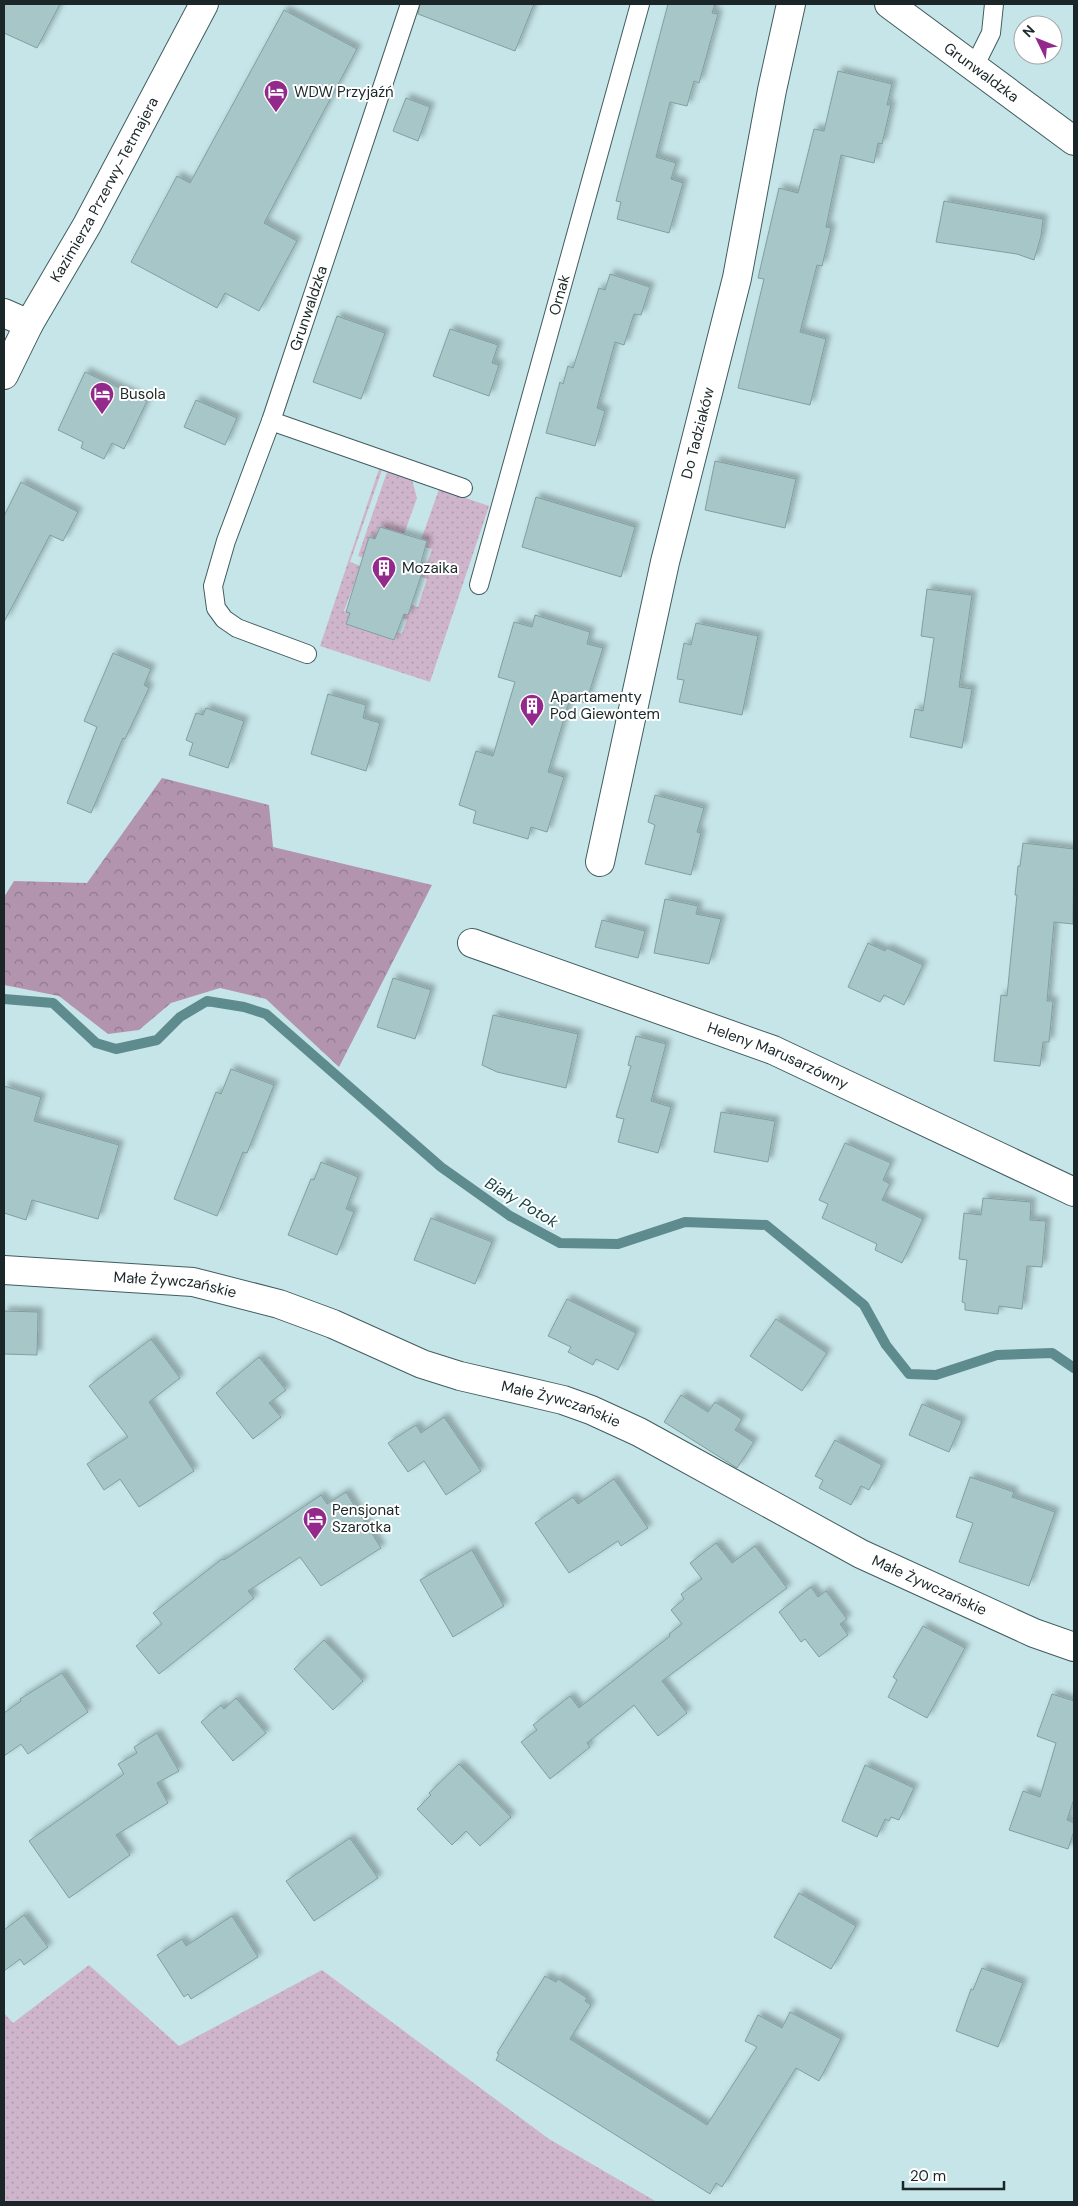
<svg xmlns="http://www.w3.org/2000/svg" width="1078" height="2206" viewBox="0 0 1078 2206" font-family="'DM Sans',sans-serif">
  <defs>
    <pattern id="grass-dots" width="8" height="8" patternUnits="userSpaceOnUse" patternTransform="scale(1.25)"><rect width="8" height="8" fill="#cfb5cb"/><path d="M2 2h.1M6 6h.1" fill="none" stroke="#b19cae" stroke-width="1.8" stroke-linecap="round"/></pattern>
    <pattern id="forest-crowns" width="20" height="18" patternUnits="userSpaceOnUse" patternTransform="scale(1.25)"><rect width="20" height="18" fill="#b294ae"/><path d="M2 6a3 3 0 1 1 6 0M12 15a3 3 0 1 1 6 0" fill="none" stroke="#90798e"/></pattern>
    <filter id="shadow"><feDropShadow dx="4.5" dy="-4.5" stdDeviation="2.5" flood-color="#0004"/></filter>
  </defs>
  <rect width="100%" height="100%" fill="#c6e5e8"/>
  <path fill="url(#grass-dots)" d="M 379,469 L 382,470 L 350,562 L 361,566 L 344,611 L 349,613 L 351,610 L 350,619 L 348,618 L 346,624 L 352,626 L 353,624 L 388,635 L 387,638 L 393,640 L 394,631 L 402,634 L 407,620 L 399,617 L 401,613 L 408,615 L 410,608 L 409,604 L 418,607 L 427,579 L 419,576 L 420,573 L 422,573 L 424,567 L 418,565 L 418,561 L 427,564 L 432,549 L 422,546 L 427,541 L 423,539 L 420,543 L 439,489 L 489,506 L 430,682 L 320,646 Z
    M 387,472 L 412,480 L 417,498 L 403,537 L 380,527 L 378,532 L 380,533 L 374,541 L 374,538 L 369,537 L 364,558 L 358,556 Z
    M 89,1965 L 179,2046 L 322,1970 L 549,2139 L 657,2202 L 4,2202 L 4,2013 L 13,2023 Z"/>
  <path fill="url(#forest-crowns)" d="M 162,778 L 269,805 L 273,847 L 432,885 L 339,1067 L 266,999 L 220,988 L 171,1003 L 139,1030 L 108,1034 L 59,996 L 4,985 L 4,897 L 14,881 L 87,883 Z"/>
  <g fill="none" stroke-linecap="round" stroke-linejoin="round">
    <path stroke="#5e8b8e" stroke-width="10" d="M 4,999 L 53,1003 L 96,1043 L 116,1049 L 157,1040 L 180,1017 L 207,1001 L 244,1007 L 266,1014 L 441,1167 L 510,1216 L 560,1243 L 618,1244 L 685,1222 L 766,1225 L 864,1305 L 886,1345 L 909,1374 L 936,1375 L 997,1355 L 1052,1353 L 1074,1368"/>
  </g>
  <path fill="#a7c6c8" stroke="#819fa1" filter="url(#shadow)" d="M 4,4 L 60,4 L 37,48 L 4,33 Z
    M 420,4 L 534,4 L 515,51 L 418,14 Z
    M 668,4 L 715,4 L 712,13 L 718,14 L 699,83 L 694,81 L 687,106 L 670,102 L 656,157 L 676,163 L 671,179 L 683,183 L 669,233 L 617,219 L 621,202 L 616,201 Z
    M 284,10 L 357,49 L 264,223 L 297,241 L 259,311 L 225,293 L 217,308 L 131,262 L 177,176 L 190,183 Z
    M 838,71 L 892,84 L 887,105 L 891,105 L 882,144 L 878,143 L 874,163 L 841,155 L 826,227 L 831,228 L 822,266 L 817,265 L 800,332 L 826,339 L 810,405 L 738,388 L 764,279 L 758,278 L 779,188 L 798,193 L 814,129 L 824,131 Z
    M 406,98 L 430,107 L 418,141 L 393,131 Z
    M 944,201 L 1043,219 L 1041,236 L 1034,260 L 1017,254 L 936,242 Z
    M 610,274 L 650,287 L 641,315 L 634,314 L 624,345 L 615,342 L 597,408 L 605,411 L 595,446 L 546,433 L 560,382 L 563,384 L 568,366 L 573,368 L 599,288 L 605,290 Z
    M 337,316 L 385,333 L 361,399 L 313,382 Z
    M 450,329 L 498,345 L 492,363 L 499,365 L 489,396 L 433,376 Z
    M 85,372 L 147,401 L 124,449 L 112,443 L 104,459 L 81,448 L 83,442 L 58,430 Z
    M 196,400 L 237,418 L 225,445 L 184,427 Z
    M 715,461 L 796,479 L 785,528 L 705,510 Z
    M 21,482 L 78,512 L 63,541 L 50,535 L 4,622 L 4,516 Z
    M 536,497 L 635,527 L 621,577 L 522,547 Z
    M 380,527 L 427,541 L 420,566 L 424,567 L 408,615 L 404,614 L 394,640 L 346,624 L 350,613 L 346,612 L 369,537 L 375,539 Z
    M 927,589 L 972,595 L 959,687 L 972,689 L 962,748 L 910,737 L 915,709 L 923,711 L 934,638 L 921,636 Z
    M 535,615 L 590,632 L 587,644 L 603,648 L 586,703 L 570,699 L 548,772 L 564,777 L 547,832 L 531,827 L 528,839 L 473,823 L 476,811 L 459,805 L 476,751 L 493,756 L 515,682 L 498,677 L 514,622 L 532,627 Z
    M 696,623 L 758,636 L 742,715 L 679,702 L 684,680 L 677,679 L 684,643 L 691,645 Z
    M 113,653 L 151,669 L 144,685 L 149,688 L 125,739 L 123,738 L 91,813 L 67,803 L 97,727 L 84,721 Z
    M 328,694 L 366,705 L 363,718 L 380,723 L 366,771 L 311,754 Z
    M 206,708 L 244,721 L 228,768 L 189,755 L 193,743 L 186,740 L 196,713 L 203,715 Z
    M 655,795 L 704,808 L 697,832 L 701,833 L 691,875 L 645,864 L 655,825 L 648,822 Z
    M 1023,843 L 1074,849 L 1073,924 L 1054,922 L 1047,1001 L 1053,1001 L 1049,1042 L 1043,1042 L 1040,1066 L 994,1061 L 1001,995 L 1007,996 L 1017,895 L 1015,895 L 1018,866 L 1020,866 Z
    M 665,899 L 698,906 L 696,914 L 721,919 L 709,964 L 654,953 Z
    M 602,920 L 645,931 L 638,958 L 595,947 Z
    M 868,943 L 885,951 L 887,948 L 923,965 L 904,1005 L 884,995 L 880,1002 L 848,987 Z
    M 393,978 L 431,990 L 415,1039 L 377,1027 Z
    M 493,1015 L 578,1034 L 566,1088 L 497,1072 L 482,1065 Z
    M 636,1036 L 666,1044 L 651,1101 L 671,1107 L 658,1153 L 618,1142 L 624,1119 L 616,1117 L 631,1066 L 628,1065 Z
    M 231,1069 L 274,1085 L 247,1153 L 243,1152 L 217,1216 L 174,1199 L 216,1092 L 221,1094 Z
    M 4,1086 L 41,1097 L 34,1121 L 119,1145 L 98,1219 L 32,1200 L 26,1220 L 4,1213 Z
    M 721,1112 L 775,1121 L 768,1162 L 714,1152 Z
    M 845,1143 L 891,1163 L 883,1180 L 890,1184 L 882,1200 L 923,1219 L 902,1263 L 875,1250 L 877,1244 L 822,1218 L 828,1204 L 819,1200 Z
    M 321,1162 L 358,1177 L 346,1209 L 354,1212 L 337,1255 L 288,1235 L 311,1179 L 314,1180 Z
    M 983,1198 L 1031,1202 L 1030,1220 L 1046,1221 L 1042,1267 L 1027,1266 L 1022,1309 L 999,1306 L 998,1314 L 965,1310 L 965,1303 L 962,1302 L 967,1260 L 959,1259 L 964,1213 L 981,1215 Z
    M 431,1218 L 492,1242 L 475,1284 L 414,1260 Z
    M 567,1299 L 636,1333 L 618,1370 L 596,1359 L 593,1365 L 568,1352 L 571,1347 L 548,1336 Z
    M 4,1311 L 38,1312 L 37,1355 L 4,1354 Z
    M 776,1319 L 827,1353 L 802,1391 L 750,1356 Z
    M 151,1339 L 180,1378 L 149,1402 L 194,1471 L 139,1507 L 120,1479 L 104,1490 L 87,1464 L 128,1437 L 89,1386 Z
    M 259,1357 L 286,1390 L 269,1403 L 281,1417 L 253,1439 L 216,1393 Z
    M 681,1395 L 708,1412 L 715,1402 L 742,1419 L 735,1430 L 754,1442 L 737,1468 L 664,1422 Z
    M 922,1404 L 962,1421 L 949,1452 L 909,1435 Z
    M 444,1417 L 481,1471 L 446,1495 L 424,1461 L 408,1472 L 388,1443 L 416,1425 L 421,1433 Z
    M 835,1440 L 882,1465 L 869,1490 L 861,1486 L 851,1505 L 819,1488 L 823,1480 L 815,1476 Z
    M 970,1477 L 1014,1492 L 1012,1497 L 1055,1512 L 1029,1586 L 959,1562 L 973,1523 L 956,1517 Z
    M 614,1479 L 648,1528 L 621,1546 L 618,1541 L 569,1573 L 535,1523 L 573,1497 L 578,1504 Z
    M 346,1492 L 381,1548 L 321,1586 L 300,1557 L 248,1591 L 254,1598 L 159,1674 L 136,1646 L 162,1624 L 153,1613 L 222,1559 L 224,1560 L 321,1495 L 327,1504 Z
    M 716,1543 L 732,1563 L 755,1546 L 787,1588 L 662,1681 L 687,1713 L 658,1736 L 634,1705 L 587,1743 L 590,1747 L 550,1779 L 521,1742 L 537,1730 L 533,1725 L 570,1696 L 579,1708 L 670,1636 L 669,1634 L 682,1624 L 671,1610 L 684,1599 L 681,1594 L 702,1579 L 690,1563 Z
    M 472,1550 L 504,1606 L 453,1637 L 420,1580 Z
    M 811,1587 L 818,1597 L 826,1591 L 847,1619 L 840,1624 L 848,1635 L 819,1657 L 805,1639 L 801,1642 L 779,1612 Z
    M 923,1626 L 965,1648 L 927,1718 L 888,1697 L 897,1680 L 893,1677 Z
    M 324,1640 L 363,1681 L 333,1710 L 294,1669 Z
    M 62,1673 L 88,1712 L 28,1754 L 21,1744 L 4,1756 L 4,1713 L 21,1701 L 20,1699 Z
    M 1052,1694 L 1074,1701 L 1074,1799 L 1067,1820 L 1074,1823 L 1074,1831 L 1068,1849 L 1009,1830 L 1023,1791 L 1040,1797 L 1056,1743 L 1037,1736 Z
    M 236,1698 L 266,1733 L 233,1761 L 201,1722 L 221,1705 L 224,1709 Z
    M 157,1733 L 179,1771 L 157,1783 L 168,1803 L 116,1835 L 130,1855 L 69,1898 L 29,1841 L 124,1774 L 118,1764 L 137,1753 L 134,1747 Z
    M 459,1764 L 511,1817 L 480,1846 L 466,1831 L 452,1845 L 417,1809 L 431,1795 L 429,1793 Z
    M 865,1765 L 914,1788 L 899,1820 L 891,1817 L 889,1821 L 885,1819 L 877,1837 L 842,1821 Z
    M 350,1838 L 378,1878 L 314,1921 L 286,1881 Z
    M 799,1893 L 856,1926 L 831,1969 L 774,1937 Z
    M 24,1915 L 48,1947 L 24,1965 L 20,1959 L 4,1971 L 4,1930 Z
    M 232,1916 L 258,1957 L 191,1999 L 188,1994 L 184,1997 L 157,1955 L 182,1939 L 186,1946 Z
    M 982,1968 L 1023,1983 L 998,2047 L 956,2031 L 971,1989 L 973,1990 Z
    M 545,1976 L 556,1982 L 558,1979 L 587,1998 L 585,2001 L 591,2005 L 570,2039 L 707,2125 L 757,2047 L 745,2041 L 758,2015 L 782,2028 L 790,2012 L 841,2039 L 819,2081 L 796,2068 L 722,2187 L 716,2183 L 710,2194 L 496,2060 L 499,2054 L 497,2053 Z"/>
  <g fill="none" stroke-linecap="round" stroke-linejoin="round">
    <defs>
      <g id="lane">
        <path d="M 974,67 L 991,33 L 994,4"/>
        <path d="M 271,421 L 463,488"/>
        <path id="s1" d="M 479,585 L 640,4"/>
        <path id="s2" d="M 307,654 L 237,628 L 224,619 L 216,608 L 213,586 L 226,541 L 271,421 L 410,4"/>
      </g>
      <g id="street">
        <path d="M 4,313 L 29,324"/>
        <path id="s3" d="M 4,375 L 29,324 L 87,225 L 204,4"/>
        <path id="s4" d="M 600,862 L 665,562 L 737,278 L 772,90 L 791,4"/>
        <path id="s5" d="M 472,943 L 773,1050 L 1074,1192"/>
        <path id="s6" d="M 4,1270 L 193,1282 L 279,1304 L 333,1324 L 422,1364 L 460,1376 L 563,1400 L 591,1410 L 639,1432 L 861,1554 L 1034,1633 L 1074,1647"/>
      </g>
      <g id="secondary">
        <path id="s7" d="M 889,4 L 1074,141"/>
      </g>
    </defs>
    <use href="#lane" stroke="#415d5f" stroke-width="20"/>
    <use href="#street" stroke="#415d5f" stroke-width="30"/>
    <use href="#secondary" stroke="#415d5f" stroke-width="30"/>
    <use href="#lane" stroke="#fff" stroke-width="18"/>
    <use href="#street" stroke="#fff" stroke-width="28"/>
    <use href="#secondary" stroke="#fff" stroke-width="28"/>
  </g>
  <defs>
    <symbol id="hotel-pin" viewBox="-11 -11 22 30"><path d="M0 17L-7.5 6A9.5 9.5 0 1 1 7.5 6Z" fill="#94298c" stroke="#fff"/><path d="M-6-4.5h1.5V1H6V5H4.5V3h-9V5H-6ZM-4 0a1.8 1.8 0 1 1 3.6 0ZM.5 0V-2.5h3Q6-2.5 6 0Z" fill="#fff"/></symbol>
    <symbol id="building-pin" viewBox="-11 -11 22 30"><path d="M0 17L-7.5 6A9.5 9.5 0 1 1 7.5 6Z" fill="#94298c" stroke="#fff"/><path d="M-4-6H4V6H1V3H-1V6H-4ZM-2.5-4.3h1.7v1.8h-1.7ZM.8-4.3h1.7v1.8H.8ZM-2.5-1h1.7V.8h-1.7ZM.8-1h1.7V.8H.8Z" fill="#fff"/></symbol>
  </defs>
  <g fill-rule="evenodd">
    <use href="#hotel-pin" x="262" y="78" width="28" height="38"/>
    <use href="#hotel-pin" x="88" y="380" width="28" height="38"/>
    <use href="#building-pin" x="370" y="554" width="28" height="38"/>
    <use href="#building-pin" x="518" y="692" width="28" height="38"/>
    <use href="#hotel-pin" x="301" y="1505" width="28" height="38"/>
  </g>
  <g text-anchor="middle" stroke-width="4" stroke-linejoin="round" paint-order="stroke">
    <g font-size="15" fill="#1a2627" stroke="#fff">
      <text dy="5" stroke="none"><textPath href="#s7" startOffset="115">Grunwaldzka</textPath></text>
      <text dy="5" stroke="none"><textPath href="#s3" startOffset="211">Kazimierza Przerwy-Tetmajera</textPath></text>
      <text dy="5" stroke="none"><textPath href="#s1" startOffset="301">Ornak</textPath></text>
      <text dy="5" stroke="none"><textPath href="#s2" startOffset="420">Grunwaldzka</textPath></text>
      <text dy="5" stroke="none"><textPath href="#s4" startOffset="440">Do Tadziaków</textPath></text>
      <text dy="5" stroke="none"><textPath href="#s5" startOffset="326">Heleny Marusarzówny</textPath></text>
      <text dy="5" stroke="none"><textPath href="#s6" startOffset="172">Małe Żywczańskie</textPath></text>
      <text dy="5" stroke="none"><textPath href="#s6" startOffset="578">Małe Żywczańskie</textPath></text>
      <text dy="5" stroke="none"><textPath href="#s6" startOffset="990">Małe Żywczańskie</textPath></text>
    </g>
    <g font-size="15" fill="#1a2627" stroke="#fff" text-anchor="start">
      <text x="294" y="97">WDW Przyjaźń</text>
      <text x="120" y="399">Busola</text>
      <text x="402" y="573">Mozaika</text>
      <text x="550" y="702">Apartamenty<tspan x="550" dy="17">Pod Giewontem</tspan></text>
      <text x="332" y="1515">Pensjonat<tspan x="332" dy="17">Szarotka</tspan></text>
    </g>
    <g font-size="16" font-style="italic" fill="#174346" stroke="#fff">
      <text transform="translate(522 1202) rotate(31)" y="6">Biały Potok</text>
    </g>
  </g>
  <rect width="1078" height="2206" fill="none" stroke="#1a2627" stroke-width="10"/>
  <g transform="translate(1038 40) rotate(313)"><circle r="24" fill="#ffffff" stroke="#a3a8a9"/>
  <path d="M0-4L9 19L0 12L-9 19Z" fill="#94298c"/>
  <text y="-8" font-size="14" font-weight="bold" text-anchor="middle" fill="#1a2627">N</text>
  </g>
  <path d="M903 2181v8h101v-8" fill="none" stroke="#1a2627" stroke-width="2.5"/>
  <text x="910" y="2181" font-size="15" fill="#1a2627" stroke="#ffffff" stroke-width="4" paint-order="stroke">20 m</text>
</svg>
